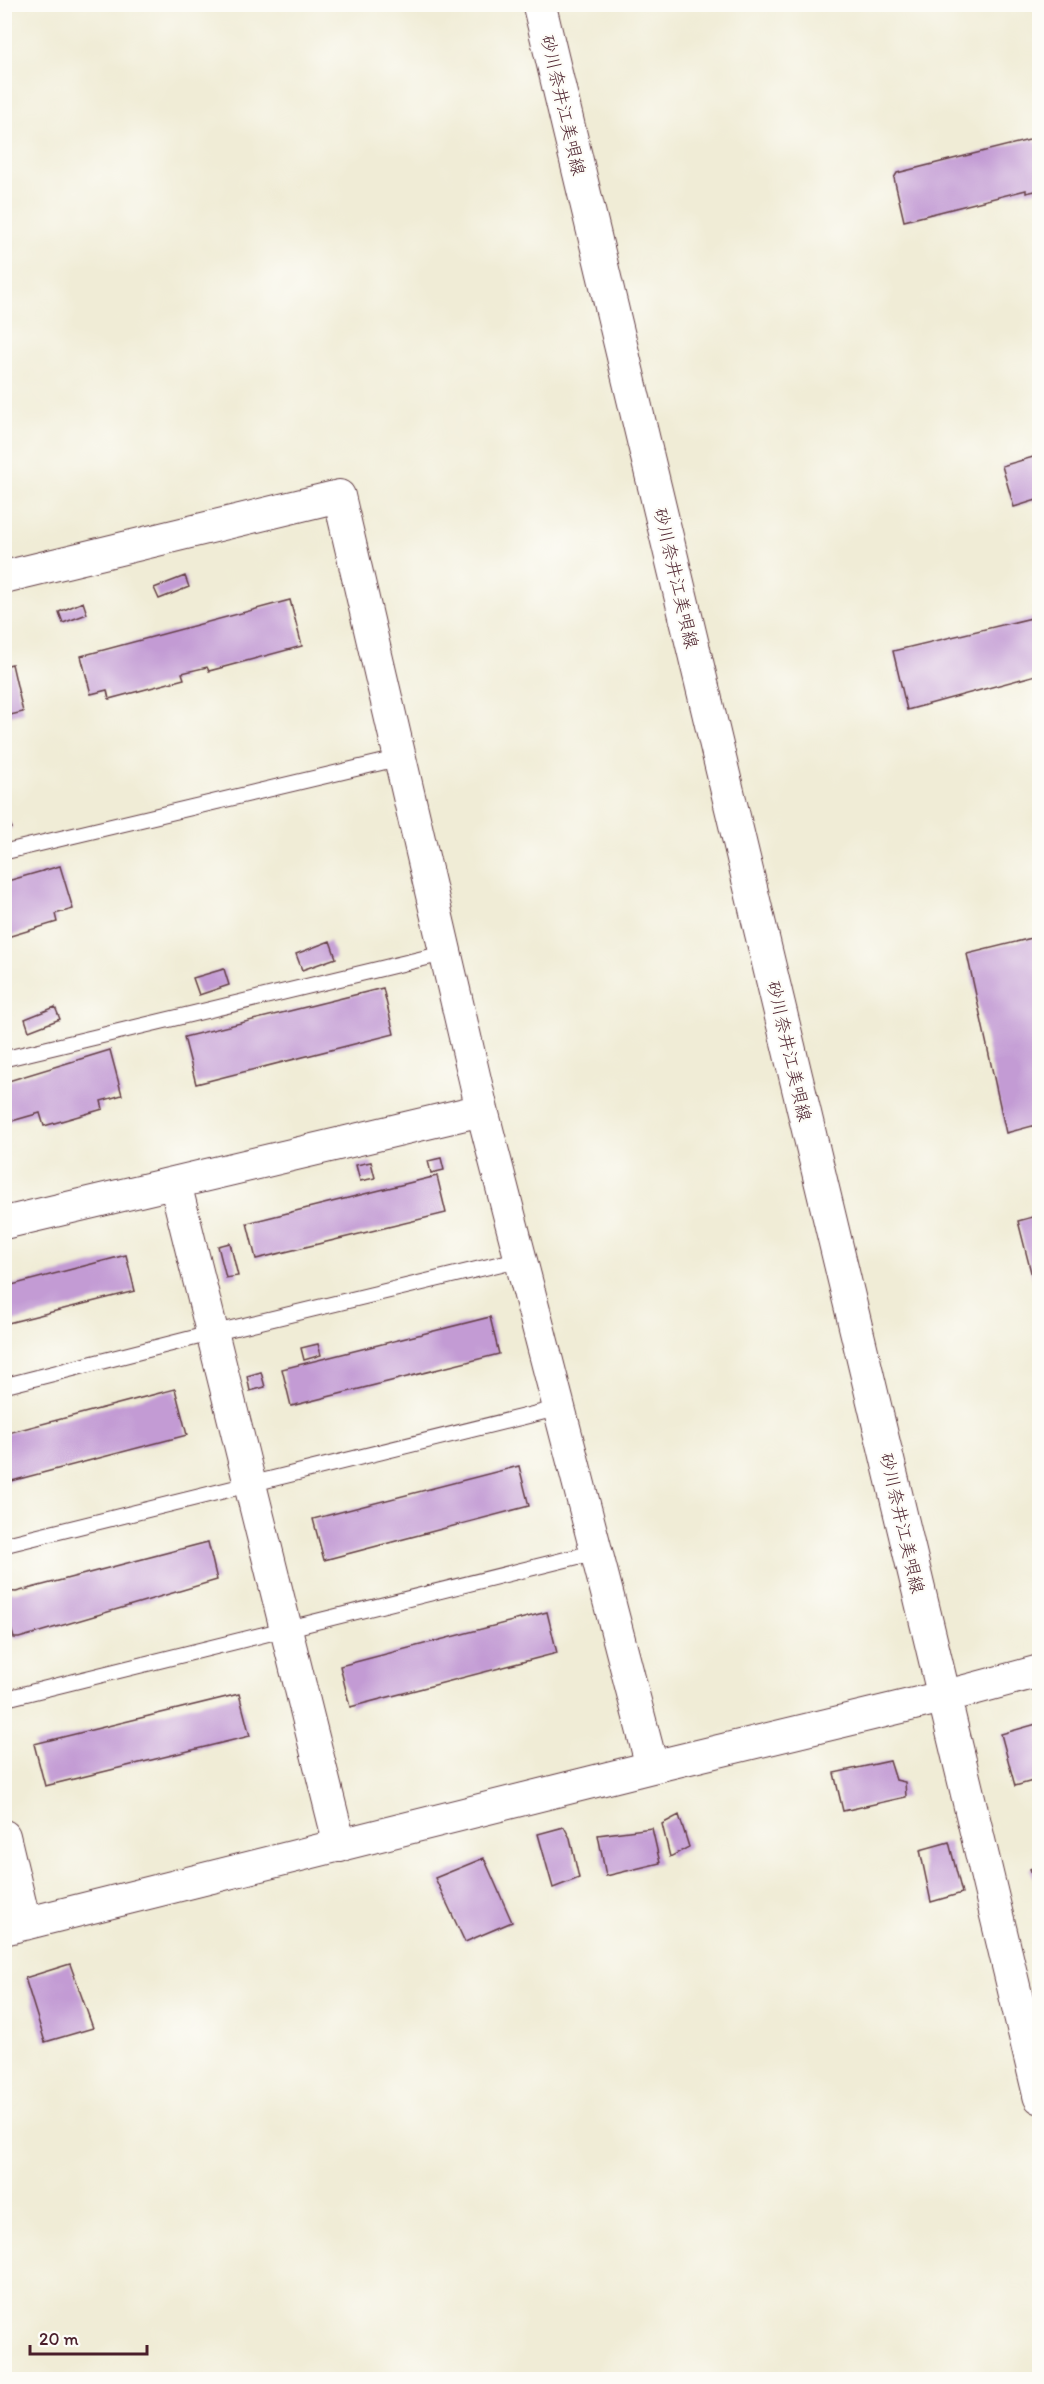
<svg xmlns="http://www.w3.org/2000/svg" width="1044" height="2384" viewBox="0 0 1044 2384" font-family="Itim,'Klee One',sans-serif">
  <rect width="100%" height="100%" fill="#fdfcf7"/>
  <filter id="ink" filterUnits="userSpaceOnUse"><feTurbulence type="fractalNoise" baseFrequency=".0167" numOctaves="2"/><feDisplacementMap in="SourceGraphic" scale="12" xChannelSelector="R" yChannelSelector="G"/><feConvolveMatrix kernelMatrix="1 2 1 2 8 2 1 2 1" color-interpolation-filters="sRGB"/></filter>
  <filter id="wash" filterUnits="userSpaceOnUse"><feTurbulence type="fractalNoise" baseFrequency=".008" numOctaves="4" result="noise"/><feDisplacementMap in="SourceGraphic" scale="24" xChannelSelector="R" yChannelSelector="G"/><feGaussianBlur stdDeviation="1.35" result="paint"/><feColorMatrix in="noise" values="0 0 0 0 0 0 0 0 0 0 0 0 0 0 0 0 0 1.4 0 .05"/><feComposite in="paint" operator="in"/></filter>
  <g filter="url(#wash)">
    <rect width="100%" height="100%" fill="#f0ecd6"/>
    <g id="blocks">
      <path fill="#c39bd4" d="M 1033,139 L 1037,142 L 1040,151 L 1040,190 L 1026,193 L 1026,190 L 904,221 L 894,178 L 897,173 Z
        M 1040,455 L 1040,499 L 1014,507 L 1002,466 Z
        M 185,576 L 189,587 L 159,599 L 154,588 Z
        M 290,600 L 302,646 L 209,671 L 207,667 L 182,673 L 184,679 L 109,699 L 107,690 L 91,694 L 81,656 Z
        M 83,602 L 87,614 L 63,623 L 59,612 Z
        M 1040,616 L 1040,674 L 907,710 L 893,651 Z
        M 12,664 L 23,712 L 6,716 L 8,724 L 4,725 L 4,666 Z
        M 4,811 L 12,828 L 4,831 Z
        M 60,866 L 73,909 L 55,914 L 57,922 L 4,938 L 4,882 Z
        M 1040,936 L 1040,1124 L 1006,1133 L 967,954 Z
        M 330,941 L 336,958 L 302,970 L 296,954 Z
        M 224,969 L 229,985 L 199,995 L 193,978 Z
        M 383,988 L 394,1034 L 196,1084 L 184,1037 Z
        M 55,1007 L 60,1019 L 29,1031 L 25,1019 Z
        M 110,1050 L 122,1095 L 101,1101 L 103,1109 L 44,1126 L 40,1113 L 5,1123 L 5,1082 Z
        M 441,1158 L 444,1170 L 431,1173 L 428,1161 Z
        M 371,1162 L 375,1178 L 360,1181 L 356,1165 Z
        M 437,1176 L 446,1213 L 256,1259 L 247,1223 Z
        M 1040,1215 L 1040,1286 L 1035,1288 L 1018,1221 Z
        M 230,1243 L 238,1276 L 226,1278 L 218,1246 Z
        M 126,1255 L 135,1291 L 4,1324 L 4,1287 Z
        M 490,1317 L 499,1354 L 291,1406 L 282,1369 Z
        M 318,1344 L 321,1355 L 304,1360 L 301,1348 Z
        M 261,1372 L 265,1387 L 250,1391 L 247,1376 Z
        M 175,1389 L 187,1435 L 4,1483 L 4,1434 Z
        M 519,1466 L 529,1506 L 324,1560 L 313,1519 Z
        M 208,1542 L 217,1580 L 19,1638 L 14,1638 L 4,1605 L 4,1591 L 16,1592 Z
        M 547,1612 L 557,1653 L 350,1707 L 340,1666 Z
        M 239,1694 L 250,1736 L 45,1786 L 34,1744 Z
        M 1040,1723 L 1040,1779 L 1015,1786 L 1001,1734 Z
        M 890,1761 L 896,1780 L 905,1782 L 906,1797 L 843,1811 L 834,1773 Z
        M 679,1815 L 689,1847 L 670,1857 L 662,1824 Z
        M 564,1827 L 570,1838 L 579,1878 L 553,1888 L 538,1834 Z
        M 652,1828 L 660,1863 L 606,1876 L 598,1835 Z
        M 949,1842 L 962,1893 L 931,1902 L 920,1850 Z
        M 484,1858 L 512,1922 L 465,1942 L 435,1878 Z
        M 1040,1865 L 1040,1884 L 1037,1885 L 1030,1869 Z
        M 70,1964 L 93,2028 L 45,2042 L 25,1978 Z"/>
    </g>
  </g>
  <g filter="url(#ink)">
    <use href="#blocks" fill-opacity="0" stroke="#633e45" stroke-width="1.5"/>
    <g fill="none" stroke-linecap="round" stroke-linejoin="round">
      <defs>
        <path id="service" d="M 4,852 L 400,758
          M 4,1059 L 446,953
          M 4,1386 L 213,1333 L 520,1259
          M 4,1545 L 559,1408
          M 4,1699 L 596,1552"/>
        <path id="minor" d="M 4,577 L 339,496 L 482,1110 L 652,1767
          M 175,1183 L 340,1846
          M 4,1223 L 482,1110
          M 4,1836 L 25,1924
          M 4,1929 L 652,1767 L 943,1697 L 1040,1671"/>
        <path id="secondary" d="M 539,4 L 1040,2097"/>
      </defs>
      <use href="#service" stroke="#633e45" stroke-width="17"/>
      <use href="#minor" stroke="#633e45" stroke-width="34"/>
      <use href="#secondary" stroke="#633e45" stroke-width="35"/>
      <use href="#service" stroke="#fff" stroke-width="15"/>
      <use href="#minor" stroke="#fff" stroke-width="32"/>
      <use href="#secondary" stroke="#fff" stroke-width="33"/>
    </g>
  </g>
  <g text-anchor="middle" stroke-width="4.5" stroke-linejoin="round" paint-order="stroke">
    <g font-size="18" fill="#4a1f2b" stroke="#fdfcf7">
      <text transform="translate(563 105) rotate(77)" y="6">砂川奈井江美唄線</text>
      <text transform="translate(676 578) rotate(77)" y="6">砂川奈井江美唄線</text>
      <text transform="translate(789 1051) rotate(77)" y="6">砂川奈井江美唄線</text>
      <text transform="translate(902 1523) rotate(77)" y="6">砂川奈井江美唄線</text>
    </g>
  </g>
  <rect width="1044" height="2384" fill="none" stroke="#fdfcf7" stroke-width="24"/>
  <path d="M30 2345v9h117v-9" fill="none" stroke="#4a1f2b" stroke-width="3"/>
  <text x="39" y="2345" font-size="18" fill="#4a1f2b" stroke="#fdfcf7" stroke-width="4.5" paint-order="stroke">20 m</text>
</svg>
